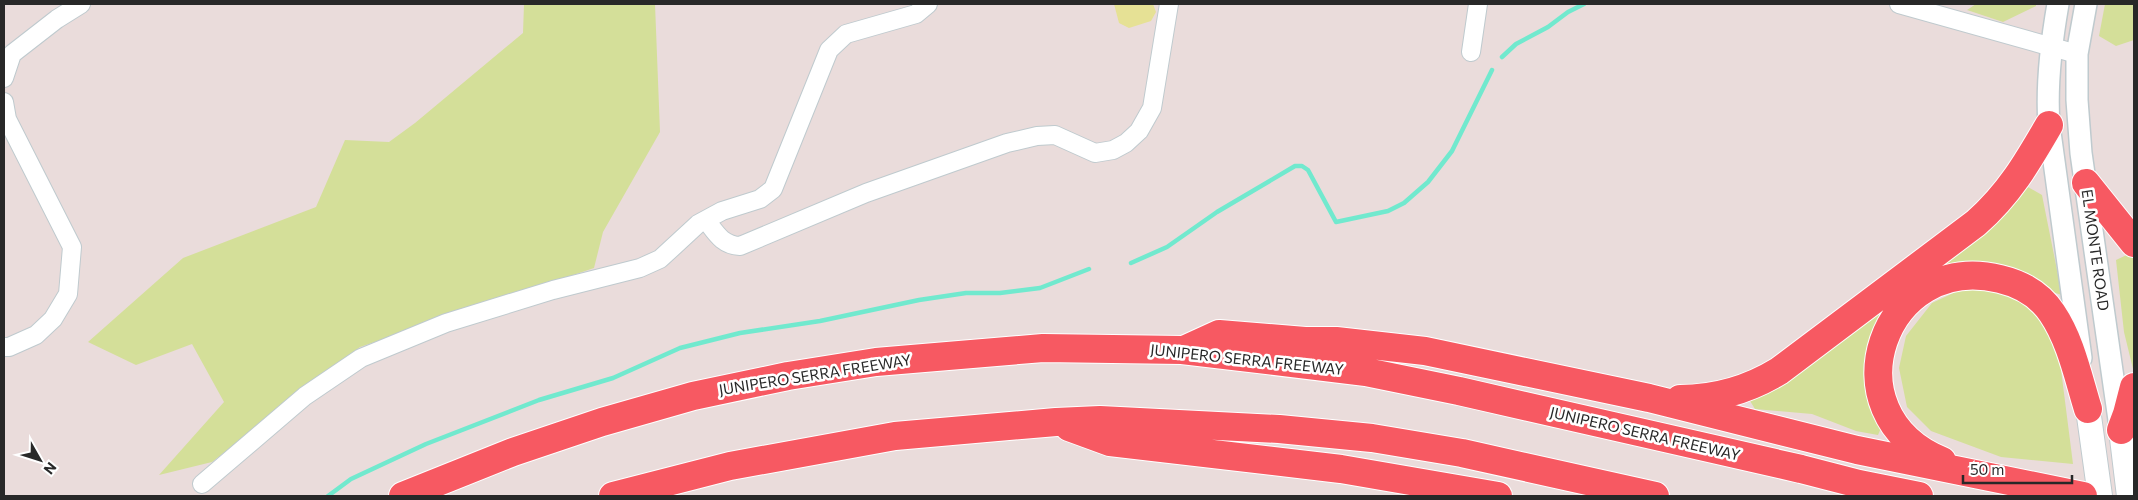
<svg xmlns="http://www.w3.org/2000/svg" width="2138" height="500" viewBox="0 0 2138 500" font-family="Commissioner,sans-serif">
  <rect width="100%" height="100%" fill="#eadcdb"/>
  <path fill="#d4df99" d="M 524,4 L 655,4 L 660,132 L 603,232 L 594,268 L 360,347 L 212,462 L 159,475 L 224,402 L 192,344 L 136,365 L 88,342 L 183,258 L 316,207 L 345,140 L 389,142 L 415,123 L 523,33 Z
    M 1976,4 L 2036,4 L 2036,6 L 2003,22 L 1967,10 Z
    M 2105,4 L 2134,4 L 2134,40 L 2116,46 L 2099,36 Z
    M 2028,187 L 2042,195 L 2062,295 L 1966,266 L 1933,265 L 2008,207 Z
    M 2133,252 L 2134,368 L 2133,369 L 2124,332 L 2116,260 Z
    M 1962,289 L 2002,292 L 2032,308 L 2058,346 L 2073,464 L 2001,457 L 1931,431 L 1907,407 L 1899,368 L 1906,336 L 1932,303 Z
    M 1871,308 L 1885,320 L 1887,414 L 1878,435 L 1856,431 L 1812,414 L 1755,409 L 1747,396 Z"/>
  <path fill="#e6e195" d="M 1114,4 L 1153,4 L 1156,12 L 1151,21 L 1129,28 L 1119,23 Z"/>
  <g fill="none" stroke-linecap="round" stroke-linejoin="round">
    <path stroke="#71e9ce" stroke-width="4.5" d="M 1502,57 L 1516,44 L 1548,27 L 1568,12 L 1584,4
      M 1131,263 L 1167,247 L 1217,212 L 1295,166 L 1302,166 L 1308,170 L 1336,222 L 1388,211 L 1404,203 L 1428,182 L 1452,151 L 1492,70
      M 328,496 L 351,479 L 426,444 L 539,400 L 613,378 L 680,348 L 740,333 L 820,321 L 919,300 L 966,293 L 1000,293 L 1040,288 L 1089,269"/>
    <defs>
      <path id="minor" d="M 1899,4 L 2077,54
        M 1471,52 L 1478,4
        M 4,78 L 12,54 L 57,19 L 81,4
        M 4,102 L 7,119 L 72,247 L 68,294 L 53,319 L 36,335 L 9,347 L 4,347
        M 706,220 C 716,233 722,245 740,246 L 866,193 L 1007,143 L 1037,136 L 1055,135 L 1095,153 L 1113,150 L 1126,143 L 1139,131 L 1152,108 L 1169,4
        M 202,484 L 305,396 L 361,358 L 446,323 L 553,290 L 640,268 L 660,259 L 698,224 L 722,211 L 760,199 L 773,189 L 829,50 L 846,34 L 916,14 L 928,4"/>
      <path id="tertiary" d="M 2058,4 C 2051,44 2046,84 2049,125 L 2081,358
        M 2086,4 L 2077,54 L 2077,100 L 2081,153 L 2120,427"/>
      <path id="secondary" d="M 2088,409 L 2100,496
        M 2121,430 L 2129,496"/>
      <path id="motorway" d="M 2086,183 L 2134,243
        M 1184,350 L 1219,334 L 1305,341 L 1336,341 L 1425,351 L 1649,398 L 1857,450 L 2083,496
        M 1680,399 C 1716,399 1748,390 1779,371 L 1976,223 C 2009,194 2027,163 2049,125
        M 1069,427 L 1110,442 L 1341,469 L 1498,496
        M 2121,430 L 2127,414 L 2134,387
        M 1942,461 C 1825,413 1884,250 2000,279 C 2021,284 2040,295 2052,313 C 2071,341 2078,377 2088,409
        M 403,496 L 513,452 L 602,422 L 693,396 L 788,376 L 876,362 L 1043,348 L 1182,350 L 1366,372 L 1459,391 L 1801,469 L 1859,484 L 1919,496
        M 613,496 L 730,466 L 895,436 L 1056,422 L 1100,420 L 1279,429 L 1372,438 L 1462,453 L 1655,496"/>
    </defs>
    <use href="#minor" stroke="#bfcace" stroke-width="20"/>
    <use href="#tertiary" stroke="#bfcace" stroke-width="24"/>
    <use href="#secondary" stroke="#bfcace" stroke-width="26"/>
    <use href="#motorway" stroke="#fff" stroke-width="30"/>
    <use href="#minor" stroke="#fff" stroke-width="18"/>
    <use href="#tertiary" stroke="#fff" stroke-width="21"/>
    <use href="#secondary" stroke="#fff" stroke-width="24"/>
    <use href="#motorway" stroke="#f75962" stroke-width="28"/>
  </g>
  <g text-anchor="middle" stroke-width="5" stroke-linejoin="round" paint-order="stroke">
    <g font-size="15" fill="#282828" stroke="#fff">
      <text transform="translate(2095 250) rotate(82)" y="5">EL MONTE ROAD</text>
      <text transform="translate(1247 360) rotate(6)" y="5">JUNIPERO SERRA FREEWAY</text>
      <text transform="translate(815 375) rotate(-9)" y="5">JUNIPERO SERRA FREEWAY</text>
      <text transform="translate(1645 434) rotate(13)" y="5">JUNIPERO SERRA FREEWAY</text>
    </g>
  </g>
  <rect width="2138" height="500" fill="none" stroke="#282828" stroke-width="10"/>
  <g transform="translate(40 460) rotate(129)" stroke="#ffffff" stroke-width="4" paint-order="stroke">
  <path d="M0-4L9 19L0 12L-9 19Z" fill="#282828"/>
  <text y="-8" font-size="14" font-weight="bold" text-anchor="middle" fill="#282828">N</text>
  </g>
  <path d="M1963 475v8h109v-8" fill="none" stroke="#282828" stroke-width="2.5"/>
  <text x="1970" y="475" font-size="15" fill="#282828" stroke="#ffffff" stroke-width="4" paint-order="stroke">50 m</text>
</svg>
